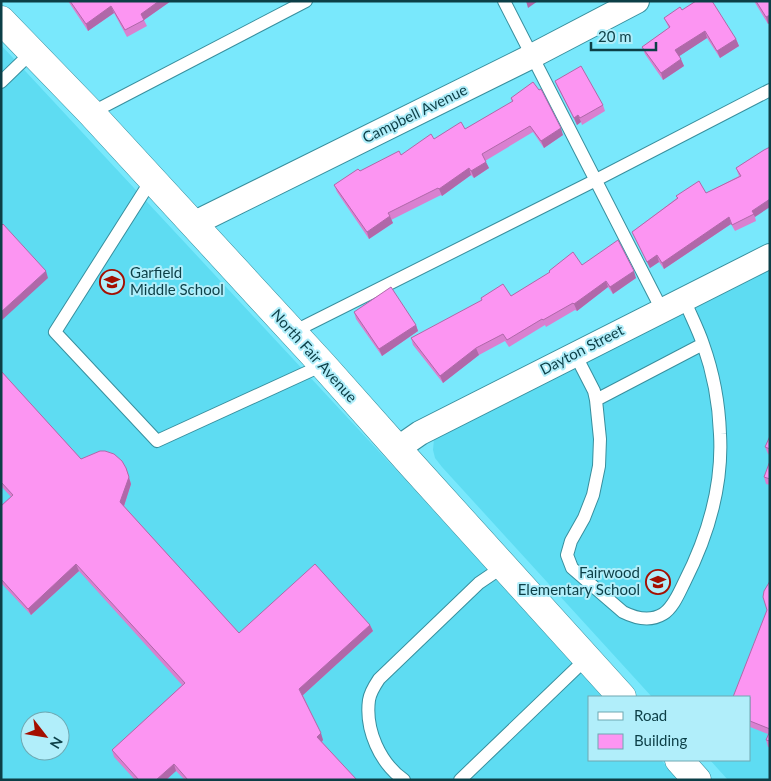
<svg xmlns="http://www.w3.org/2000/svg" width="771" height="781" viewBox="0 0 771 781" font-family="Lato,sans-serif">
  <rect width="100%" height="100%" fill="#79e8fc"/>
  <path fill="#5edcf2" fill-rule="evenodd" d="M 1,45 L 400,474 L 604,697 L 590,697 L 590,760 L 661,760 L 679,780 L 1,780 ZM 30,721 L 60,721 L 60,751 L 30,751 Z
    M 770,268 L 770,780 L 728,780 L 710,760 L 750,760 L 750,697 L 652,697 L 442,467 L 435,458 L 433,450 L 434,439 Z"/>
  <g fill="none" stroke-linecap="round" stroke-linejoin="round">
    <defs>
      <path id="service" d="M 504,1 L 662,310
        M 1,82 L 32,52
        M 91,113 L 306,1
        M 152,179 L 55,332 L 157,441 L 323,365
        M 293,332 L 596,180 L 770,90
        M 575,354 L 594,391 L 596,400 L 600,439 L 599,466 L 593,495 L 584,518 L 571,541 L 567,555 L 572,568 L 623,612 C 635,618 650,622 663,614 C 673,608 679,593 684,583 C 708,536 723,486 720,434 C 719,404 713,372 703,344 C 698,329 690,314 684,299
        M 596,400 L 703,344
        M 404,780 C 380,763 365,730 369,700 C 370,693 375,685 379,679 L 479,583 L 504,566
        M 460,780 L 587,658"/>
      <path id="minor" d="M 193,224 L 532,56 L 637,1
        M 397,449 L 420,433 L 770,256"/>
      <path id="tertiary" d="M 1,20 L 91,113 L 323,365 L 411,464 L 622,697
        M 679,760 L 697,780"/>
    </defs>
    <use href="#service" stroke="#388f9e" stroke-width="14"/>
    <use href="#minor" stroke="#388f9e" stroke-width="26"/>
    <use href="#tertiary" stroke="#388f9e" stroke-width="29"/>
    <use href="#service" stroke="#fff" stroke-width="12"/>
    <use href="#minor" stroke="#fff" stroke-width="24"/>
    <use href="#tertiary" stroke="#fff" stroke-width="28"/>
  </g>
  <path fill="#d980d0" d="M 68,1 L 171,1 L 144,20 L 147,26 L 127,37 L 114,13 L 88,31 Z
    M 754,1 L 770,1 L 768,24 Z
    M 682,10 L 736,39 L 739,46 L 720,58 L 707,38 L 679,56 L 684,66 L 663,80 L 645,54 L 642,47 L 669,28 L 664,18 Z
    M 555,81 L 603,105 L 605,111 L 582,125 L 581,122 L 577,125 L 558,88 Z
    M 511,98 L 563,135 L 544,148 L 533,132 L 485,161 L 489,168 L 474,178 L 471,175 L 442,196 L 441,195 L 391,220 L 393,223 L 369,239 L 337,192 L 334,185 L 360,171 L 465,129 L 512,102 Z
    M 764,150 L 755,217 L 756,221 L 735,231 L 731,224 L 664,269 L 659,262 L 650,268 L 632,232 L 677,198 L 676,196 L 706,193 L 739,176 L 736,168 Z
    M 582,265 L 636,278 L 613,294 L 608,287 L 577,311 L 575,310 L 546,327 L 545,325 L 509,347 L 505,341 L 479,355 L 443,383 L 413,345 L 411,338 L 511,296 L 550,273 L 549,271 Z
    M 354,312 L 416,325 L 418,331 L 382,356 L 356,319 Z
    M 1,371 L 81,459 L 126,468 L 131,484 L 124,506 L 239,633 L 370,625 L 373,631 L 303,695 L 323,740 L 322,742 L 357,780 L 185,780 L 176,771 L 166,780 L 135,780 L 114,757 L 112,750 L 182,685 L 79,571 L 31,615 L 1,583 L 1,506 L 11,497 L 1,486 Z
    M 770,436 L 770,455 L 768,454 L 765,447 Z
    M 770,462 L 770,485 L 766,484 L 764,477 Z
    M 770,581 L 770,747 L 768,747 L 766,740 L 768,734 L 750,727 L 750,697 L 767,610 Z"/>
  <path fill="#b068a9" d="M 159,1 L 171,1 L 144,20 L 141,14 Z
    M 526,1 L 538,1 L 528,8 Z
    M 111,6 L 114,13 L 88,31 L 86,24 Z
    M 770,15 L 770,23 L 768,24 L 766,17 Z
    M 705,31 L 707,38 L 678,57 L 675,50 Z
    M 736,39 L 739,46 L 720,58 L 717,51 Z
    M 681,59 L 684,66 L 663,80 L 661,73 Z
    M 578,115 L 581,122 L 577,125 L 574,118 Z
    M 561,128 L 563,135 L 544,148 L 541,141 Z
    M 486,162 L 489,168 L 474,178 L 471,171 Z
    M 469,168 L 471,175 L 442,196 L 439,189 Z
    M 770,199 L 770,207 L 755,217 L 752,211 Z
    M 390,216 L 393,223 L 369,239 L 367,232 Z
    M 729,217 L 731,224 L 664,269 L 662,263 Z
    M 657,255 L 659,262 L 650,268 L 647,262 Z
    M 46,271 L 48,278 L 1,321 L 1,312 Z
    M 634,271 L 636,278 L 613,294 L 610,287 Z
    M 606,281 L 608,287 L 577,311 L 574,304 Z
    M 416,325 L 418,331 L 382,356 L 379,349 Z
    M 476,348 L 479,355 L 443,383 L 440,376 Z
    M 126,468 L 131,484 L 123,509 L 120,502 Z
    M 76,564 L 79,571 L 31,615 L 28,609 Z
    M 370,625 L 373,631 L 302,696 L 299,689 Z
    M 321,733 L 323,740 L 320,744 L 317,737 Z
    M 174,764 L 176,771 L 166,780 L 156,780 Z"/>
  <path fill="#fc95f2" stroke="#b068a9" d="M 70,1 L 159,1 L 141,14 L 144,20 L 125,30 L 111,6 L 86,24 Z
    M 696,1 L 712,1 L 736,39 L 717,51 L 705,31 L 675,50 L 681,59 L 661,73 L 642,47 L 670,27 L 664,18 L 680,7 L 682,10 Z
    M 756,1 L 770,1 L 770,15 L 766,17 Z
    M 581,66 L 603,105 L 580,118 L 578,115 L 574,118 L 555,81 Z
    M 533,82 L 539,90 L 541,89 L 561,128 L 541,141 L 530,126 L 482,154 L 486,162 L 471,171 L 469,168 L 439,189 L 438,188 L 388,213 L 390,216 L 367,232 L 334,185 L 358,169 L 360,171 L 399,151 L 401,155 L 431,134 L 434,139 L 461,122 L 465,129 L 513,101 L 511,98 Z
    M 770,147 L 770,199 L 752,211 L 754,214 L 732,225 L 729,217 L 662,263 L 657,255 L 647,262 L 632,232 L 678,198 L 676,196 L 699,181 L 706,193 L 741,176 L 736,168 L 764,150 Z
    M 3,224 L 46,271 L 1,312 L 1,226 Z
    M 618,240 L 634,271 L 610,287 L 606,281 L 574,304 L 573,303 L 543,320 L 542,319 L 507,340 L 503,334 L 476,348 L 440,376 L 411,338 L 482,300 L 481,298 L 503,284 L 511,296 L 550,272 L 549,271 L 573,252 L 582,265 Z
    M 391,287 L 416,325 L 379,349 L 354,312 Z
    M 1,371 L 81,459 L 100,451 L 105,451 L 114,454 L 122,461 L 126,468 L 129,477 L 120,502 L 239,633 L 315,564 L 370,625 L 299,689 L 321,733 L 317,737 L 357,780 L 188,780 L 174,764 L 156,780 L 139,780 L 112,750 L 185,683 L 76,564 L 28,609 L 1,579 L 1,506 L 13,495 L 1,482 Z
    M 770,436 L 770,449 L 765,447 Z
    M 770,461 L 770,479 L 764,477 Z
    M 770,581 L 770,729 L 750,721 L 750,697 L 733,697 L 767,610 L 763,597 L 764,591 Z
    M 770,731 L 770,741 L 766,740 Z"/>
  <defs>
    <symbol id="school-ring" viewBox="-11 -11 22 22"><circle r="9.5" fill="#b1eefa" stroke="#a40f00" stroke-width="1.5"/><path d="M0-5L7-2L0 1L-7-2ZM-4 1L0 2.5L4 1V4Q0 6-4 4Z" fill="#a40f00"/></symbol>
  </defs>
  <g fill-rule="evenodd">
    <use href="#school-ring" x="98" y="268" width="28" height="28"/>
    <use href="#school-ring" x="644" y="568" width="28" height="28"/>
  </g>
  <g text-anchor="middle" stroke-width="4" stroke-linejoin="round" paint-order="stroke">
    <g font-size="15" fill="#0c3f47" stroke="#b1eefa">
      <text transform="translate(415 114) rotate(-26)" y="5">Campbell Avenue</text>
      <text transform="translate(582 350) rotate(-27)" y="5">Dayton Street</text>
      <text transform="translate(314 356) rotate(48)" y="5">North Fair Avenue</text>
    </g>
    <g font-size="15" fill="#0c3f47" stroke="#b1eefa" text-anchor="start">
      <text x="130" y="278">Garfield<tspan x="130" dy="17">Middle School</tspan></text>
      <text x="640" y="578" text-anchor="end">Fairwood<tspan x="640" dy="17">Elementary School</tspan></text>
    </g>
  </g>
  <rect width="771" height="781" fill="none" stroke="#0c3f47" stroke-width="5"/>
  <rect x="588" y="696" width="162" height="65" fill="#b1eefa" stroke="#6fa8b2"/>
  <rect x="598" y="712" width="25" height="8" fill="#ffffff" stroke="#6fa8b2"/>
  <text x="634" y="721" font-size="15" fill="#0c3f47">Road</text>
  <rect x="598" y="734" width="25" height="15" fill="#fc95f2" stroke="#6fa8b2"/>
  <text x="634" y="746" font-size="15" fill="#0c3f47">Building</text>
  <g transform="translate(45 736) rotate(121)"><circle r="24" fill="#b1eefa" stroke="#6fa8b2"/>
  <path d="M0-4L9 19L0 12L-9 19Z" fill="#a40f00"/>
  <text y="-8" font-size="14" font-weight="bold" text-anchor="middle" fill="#0c3f47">N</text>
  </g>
  <path d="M591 42v8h65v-8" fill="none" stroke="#0c3f47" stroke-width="2.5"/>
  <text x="598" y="42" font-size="15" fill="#0c3f47" stroke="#b1eefa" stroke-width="4" paint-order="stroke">20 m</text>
</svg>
